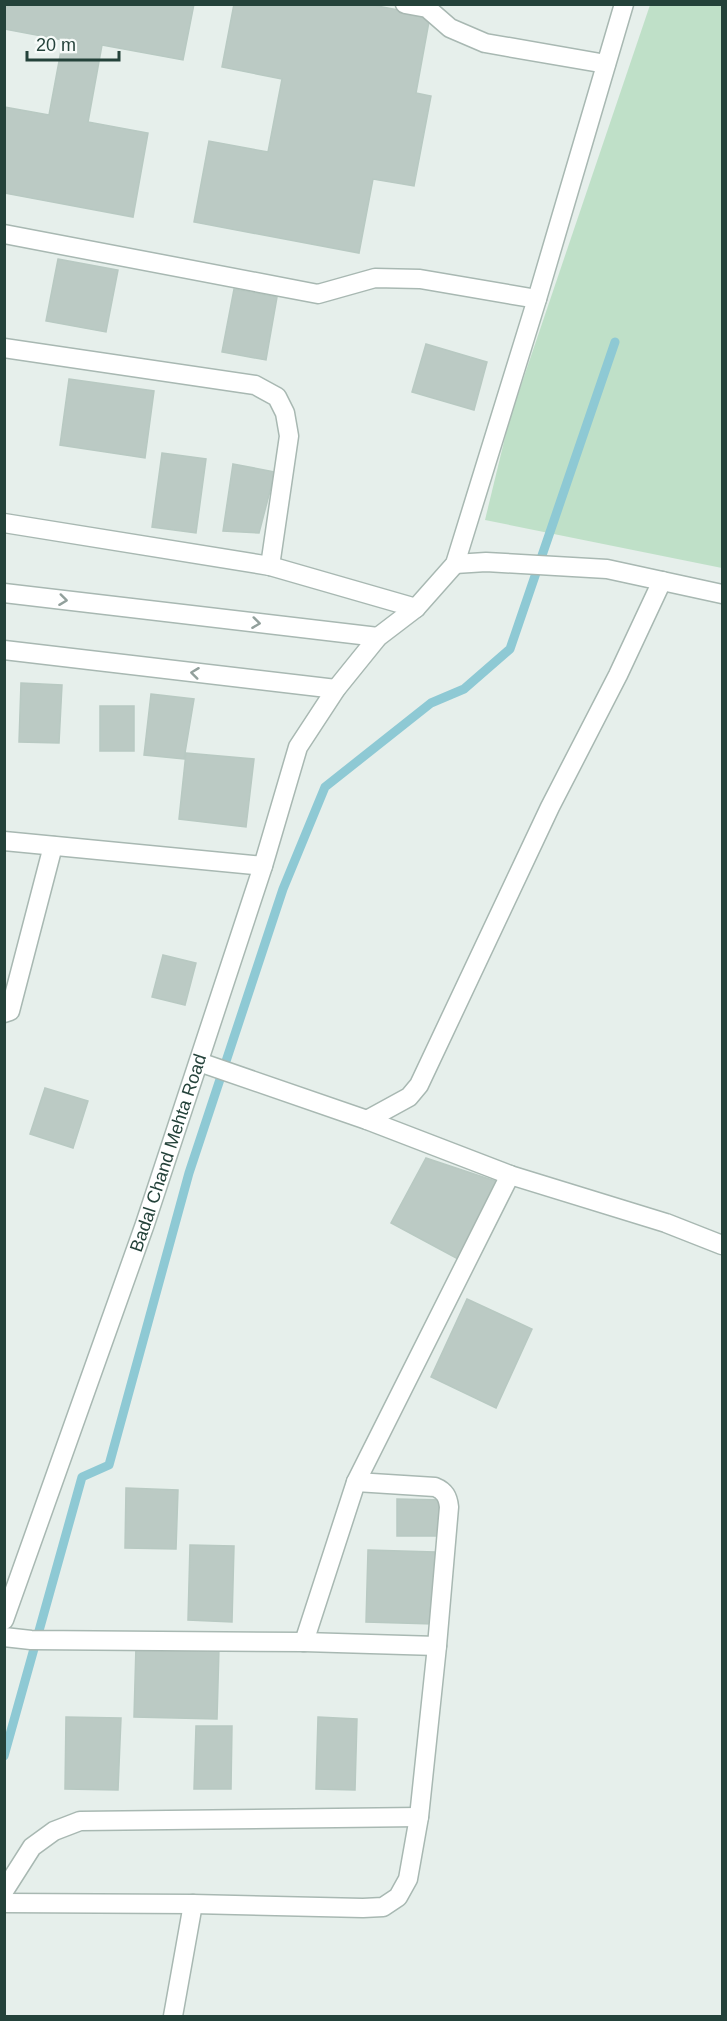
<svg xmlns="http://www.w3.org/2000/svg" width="727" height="2021" viewBox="0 0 727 2021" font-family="Helvetica,sans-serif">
  <rect width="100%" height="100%" fill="#e6efeb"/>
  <path fill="#bfe0c8" d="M 650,5 L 722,5 L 722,568 L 485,520 L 509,421 Z"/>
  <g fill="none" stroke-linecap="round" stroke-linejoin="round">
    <path stroke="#8ec9d4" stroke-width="9" d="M 4,1756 L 82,1477 L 109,1465 L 189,1173 L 283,889 L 325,787 L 431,703 L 464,689 L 510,649 L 615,342"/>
  </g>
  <path fill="#bbcac4" stroke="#b8c9c2" stroke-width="1.5" d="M 5,4 L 194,4 L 183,60 L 102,45 L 88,122 L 148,133 L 133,217 L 4,193 L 4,107 L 49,115 L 63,40 L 4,29 Z
    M 234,4 L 367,4 L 430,16 L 416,93 L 431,96 L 414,186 L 373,179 L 359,253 L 194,222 L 209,141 L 268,152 L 282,79 L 222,67 Z
    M 58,259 L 118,270 L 106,332 L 46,321 Z
    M 234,289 L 277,297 L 266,360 L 222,352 Z
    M 426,344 L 487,362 L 474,410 L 412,392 Z
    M 69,379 L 154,391 L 145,458 L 60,445 Z
    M 162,453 L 206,459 L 196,533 L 152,527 Z
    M 233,464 L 275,472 L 259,533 L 223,531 Z
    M 21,683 L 62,685 L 59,743 L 19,742 Z
    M 151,694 L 194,699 L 184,759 L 144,755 Z
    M 100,706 L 134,706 L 134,751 L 100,751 Z
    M 186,753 L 254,759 L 246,827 L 179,819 Z
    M 163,955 L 196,963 L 185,1005 L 152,997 Z
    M 45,1088 L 88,1101 L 73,1148 L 30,1134 Z
    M 426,1158 L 498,1182 L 458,1259 L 391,1223 Z
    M 467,1299 L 532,1329 L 496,1408 L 431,1377 Z
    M 126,1488 L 178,1490 L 176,1549 L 125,1548 Z
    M 397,1499 L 443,1500 L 442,1536 L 397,1536 Z
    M 190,1545 L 234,1546 L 232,1622 L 188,1620 Z
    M 368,1550 L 435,1552 L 433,1624 L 366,1622 Z
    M 136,1646 L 219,1648 L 217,1719 L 134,1717 Z
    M 66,1717 L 121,1718 L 118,1790 L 65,1789 Z
    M 318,1717 L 357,1719 L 355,1790 L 316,1789 Z
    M 196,1726 L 232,1726 L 231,1789 L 194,1789 Z"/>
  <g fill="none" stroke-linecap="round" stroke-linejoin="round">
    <defs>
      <g id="minor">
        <path d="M 405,4 L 427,8 L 450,28 L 485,43 L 606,64"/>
        <path d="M 4,234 L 318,294 L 375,278 L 420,279 L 537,299"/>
        <path d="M 4,348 L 255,385 L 277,397 L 285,413 L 289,436 L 270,566"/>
        <path d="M 4,523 L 270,566 L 416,608"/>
        <path d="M 455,564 L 486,562 L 607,569 L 722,594"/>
        <path d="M 4,593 L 378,637"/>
        <path d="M 4,650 L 336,689"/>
        <path d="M 4,841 L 263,866"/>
        <path d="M 4,1013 L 10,1011 L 53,846"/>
        <path d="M 199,1062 L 367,1120 L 510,1175 L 666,1223 L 722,1245"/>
        <path d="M 367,1120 L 409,1097 L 419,1085 L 550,807 L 618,675 L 662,581"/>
        <path id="s1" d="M 4,1620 L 145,1224 L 263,866 L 298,747 L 336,689 L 378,637 L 416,608 L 455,564 L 537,299 L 624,4"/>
        <path d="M 4,1637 L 31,1640 L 304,1642 L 437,1646"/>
        <path d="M 304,1642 L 356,1482 L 510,1175"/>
        <path d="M 4,1891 L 32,1847 L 54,1831 L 80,1821 L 419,1817"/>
        <path d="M 4,1903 L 193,1904 L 363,1908 L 383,1907 L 398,1897 L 408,1879 L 419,1817 L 437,1646 L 449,1507 C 448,1497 445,1491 435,1487 L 356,1482"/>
        <path d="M 173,2016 L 193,1904"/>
      </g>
    </defs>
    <use href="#minor" stroke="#a8b8b2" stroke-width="21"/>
    <use href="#minor" stroke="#fff" stroke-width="18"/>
  </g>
  <defs><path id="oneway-chevron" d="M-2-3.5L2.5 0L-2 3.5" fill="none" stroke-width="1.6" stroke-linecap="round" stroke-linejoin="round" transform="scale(1.5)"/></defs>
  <g stroke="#92a09c">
    <use href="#oneway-chevron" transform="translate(63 600) rotate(7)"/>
    <use href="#oneway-chevron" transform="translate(256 623) rotate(7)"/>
    <use href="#oneway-chevron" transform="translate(195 673) rotate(-173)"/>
  </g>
  <g text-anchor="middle" stroke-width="4.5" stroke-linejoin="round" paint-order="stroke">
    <g font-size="18" fill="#24423a" stroke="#f7fbf9">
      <text dy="6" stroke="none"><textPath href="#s1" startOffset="495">Badal Chand Mehta Road</textPath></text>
    </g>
  </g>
  <rect width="727" height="2021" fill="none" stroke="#24423a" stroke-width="12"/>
  <path d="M27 51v9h92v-9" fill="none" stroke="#24423a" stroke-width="3"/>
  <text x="36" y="51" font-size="18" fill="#24423a" stroke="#f7fbf9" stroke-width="4.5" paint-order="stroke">20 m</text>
</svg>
